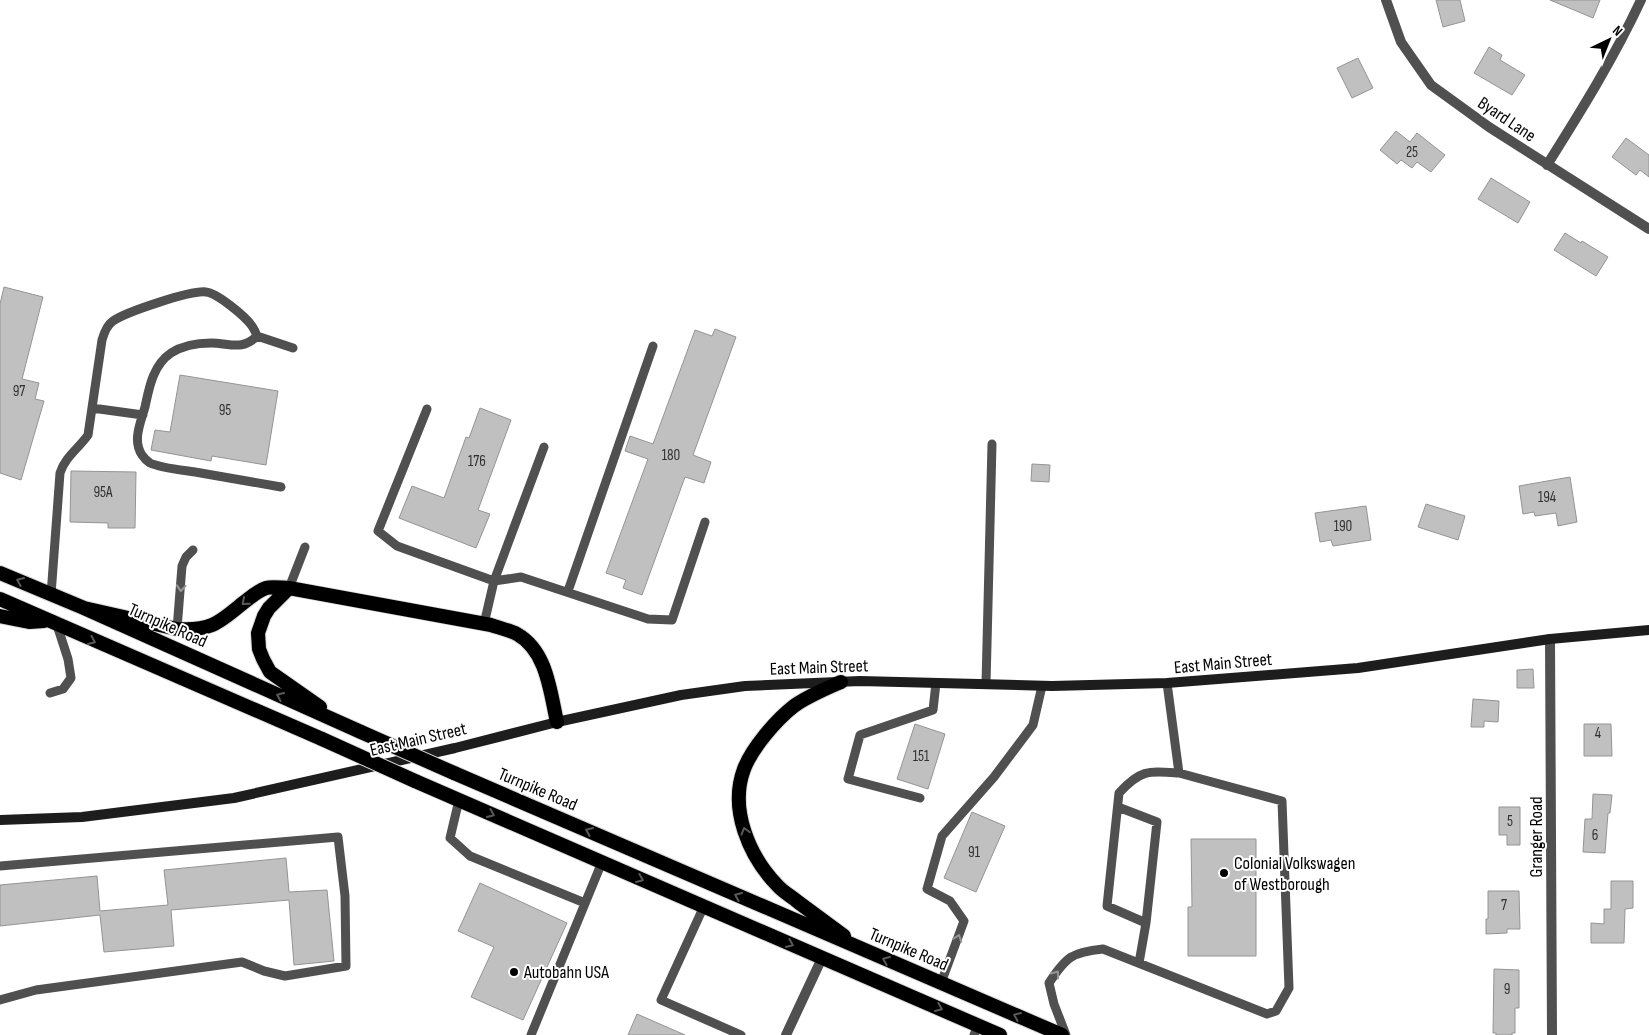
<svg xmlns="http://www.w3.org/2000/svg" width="1649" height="1035" viewBox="0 0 1649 1035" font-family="'Sofia Sans Condensed',sans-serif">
  <rect width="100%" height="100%" fill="#fff"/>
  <path fill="#c0c0c0" stroke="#949494" d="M 1436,0 L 1460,0 L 1465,21 L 1443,27 Z
    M 1550,0 L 1600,0 L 1593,18 Z
    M 1489,47 L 1502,55 L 1500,60 L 1525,75 L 1512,95 L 1474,73 Z
    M 1358,58 L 1373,88 L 1352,98 L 1337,68 Z
    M 1396,131 L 1410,142 L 1417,133 L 1445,155 L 1431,172 L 1417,162 L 1412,168 L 1401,160 L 1397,164 L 1380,150 Z
    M 1626,138 L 1649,155 L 1649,177 L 1640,170 L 1636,175 L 1612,157 Z
    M 1491,178 L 1530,202 L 1518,223 L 1478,199 Z
    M 1565,233 L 1581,243 L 1582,241 L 1608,257 L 1596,276 L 1554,250 Z
    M 4,287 L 43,297 L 22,379 L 39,383 L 35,399 L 44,401 L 21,480 L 0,473 L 0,304 Z
    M 715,329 L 736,337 L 693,455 L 711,462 L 704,483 L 685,477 L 642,595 L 623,588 L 626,580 L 606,573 L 648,459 L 625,451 L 630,436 L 653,444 L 695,330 L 712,336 Z
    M 180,375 L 278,391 L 266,465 L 212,456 L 211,461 L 151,450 L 155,430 L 170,432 Z
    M 480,408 L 511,420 L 478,510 L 490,514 L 476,548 L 399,518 L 412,486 L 444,498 L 466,437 L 469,438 Z
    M 1032,464 L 1050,465 L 1049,482 L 1031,481 Z
    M 71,471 L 136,472 L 135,528 L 108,528 L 108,523 L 70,522 Z
    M 1570,477 L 1577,522 L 1558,526 L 1556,513 L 1535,516 L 1534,512 L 1523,514 L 1519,486 Z
    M 1426,504 L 1465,516 L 1458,540 L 1418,527 Z
    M 1366,506 L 1371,540 L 1333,546 L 1331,540 L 1320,542 L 1315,513 Z
    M 1533,669 L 1534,688 L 1517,688 L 1517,670 Z
    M 1473,699 L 1499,701 L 1498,722 L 1484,721 L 1484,727 L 1471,727 Z
    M 915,724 L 945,734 L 928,789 L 897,779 Z
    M 1584,724 L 1611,724 L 1612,756 L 1584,756 Z
    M 1593,794 L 1612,795 L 1610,813 L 1608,813 L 1605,853 L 1583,852 L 1585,819 L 1592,819 Z
    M 1499,807 L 1520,807 L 1520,845 L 1507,845 L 1507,835 L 1499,835 Z
    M 972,812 L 1005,826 L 976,892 L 944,878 Z
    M 1191,839 L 1256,839 L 1256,956 L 1188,956 L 1188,907 L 1192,907 Z
    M 286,858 L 289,892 L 327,890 L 334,961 L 294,965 L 289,900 L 171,910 L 174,946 L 104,952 L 100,915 L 0,926 L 0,885 L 97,876 L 100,911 L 168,905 L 164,870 Z
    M 1611,881 L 1633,881 L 1633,908 L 1625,909 L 1624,943 L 1591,943 L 1591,923 L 1604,924 L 1604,909 L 1611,909 Z
    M 480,883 L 567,923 L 523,1020 L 471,997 L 494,947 L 458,931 Z
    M 1488,891 L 1519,891 L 1520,929 L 1507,929 L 1507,933 L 1486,934 L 1486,919 L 1488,919 Z
    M 1494,969 L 1519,970 L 1519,1008 L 1515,1008 L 1515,1033 L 1512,1033 L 1512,1035 L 1496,1035 L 1496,1033 L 1493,1033 Z
    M 637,1014 L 685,1035 L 628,1035 Z"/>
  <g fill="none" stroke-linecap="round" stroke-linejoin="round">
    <defs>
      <path id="trunk" d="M 0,573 L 84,608 L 361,732
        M 289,588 L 269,608 L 264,616 L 258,633 L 259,649 L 263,659 L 270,672 L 320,707
        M 0,599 L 322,739
        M 84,608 L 177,629 C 211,631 219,623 243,603 C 250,598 257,591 266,588 C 272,586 282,588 289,588 L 491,625 C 499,628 509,630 517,634 C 547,651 550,691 557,722
        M 0,616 L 29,622 L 44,621
        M 841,682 C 825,689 808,696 794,706 C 776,720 752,748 744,769 C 729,809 749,856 777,885 C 783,892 791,896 798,902 C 813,913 829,925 844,936
        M 454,773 L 1062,1035
        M 415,781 L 1000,1035"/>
    </defs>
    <use href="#trunk" stroke="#dbdbdb" stroke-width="16"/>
    <path stroke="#505050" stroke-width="9" d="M 257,336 C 242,351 230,343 211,343 C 198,343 182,346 171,353 C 153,365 149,388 145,407 C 141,421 132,441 142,455 C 144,458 147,461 150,463 C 161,468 182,470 195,472 C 224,477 252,482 281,487
      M 92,408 L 143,415
      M 427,409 L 378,531 L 397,546 L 494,581 L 484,624
      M 544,447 L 494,581 L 521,577 L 648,619 L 672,620 L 705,522
      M 289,588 L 305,547
      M 568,591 L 653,346
      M 51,595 L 60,473 C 65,457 79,448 88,435 L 102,340 C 104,333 107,325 113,321 C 126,312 191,290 206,292 C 217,293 245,316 252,326 C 254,329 256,333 257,336 L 293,348
      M 177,629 L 182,566 L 186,557 L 193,550
      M 986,684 L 992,444
      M 50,693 L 63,689 L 71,678 L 68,659 L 57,625
      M 920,798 L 848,779 L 860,735 L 933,710 L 936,683
      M 459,800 L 450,838 L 470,856 L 585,903
      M 1118,807 L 1157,822 L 1146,923
      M 0,866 L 338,837 L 345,896 L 346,966 L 285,976 L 264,971 L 242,962 L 36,990 L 0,1000
      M 704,906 L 661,1000 L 741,1035
      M 1139,963 L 1146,923 L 1107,906 L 1119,793 C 1141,769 1149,771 1179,773
      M 941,983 L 964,921 L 950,901 L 927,889 L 942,836 L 994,777 L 1033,725 L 1042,686
      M 531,1035 L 602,862
      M 974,1035 L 978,1025
      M 1066,1035 L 1054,1004 L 1049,983 C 1066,957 1072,952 1103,949 L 1267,1014 L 1276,1011 L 1289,988 L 1282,801 L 1179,773 L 1167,683"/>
    <path stroke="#505050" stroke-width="10" d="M 1386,0 L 1401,42 L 1431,85 L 1489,127 L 1649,229
      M 1547,165 C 1581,111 1614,58 1641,0
      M 1550,639 L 1552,1035
      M 786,1035 L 822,958"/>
    <path stroke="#1d1d1d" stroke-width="10" d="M 0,820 L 82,817 L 234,798 L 455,748 L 557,722 L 681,695 L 745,686 L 860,681 L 1052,686 L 1167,683 L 1358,668 L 1550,639 L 1649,630"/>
    <use href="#trunk" stroke="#000" stroke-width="14"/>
    <defs>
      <path id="trunk-bridge" d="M 361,732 L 454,773
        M 322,739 L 415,781"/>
    </defs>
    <use href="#trunk-bridge" stroke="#dbdbdb" stroke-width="16" stroke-linecap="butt"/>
    <use href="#trunk-bridge" stroke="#000" stroke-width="14"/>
  </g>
  <defs><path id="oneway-chevron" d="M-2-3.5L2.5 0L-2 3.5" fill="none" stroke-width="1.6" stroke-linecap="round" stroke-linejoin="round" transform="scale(1.25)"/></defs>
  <g stroke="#595959">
    <use href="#oneway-chevron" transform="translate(20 581) rotate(-157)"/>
    <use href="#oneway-chevron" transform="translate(245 602) rotate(140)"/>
    <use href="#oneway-chevron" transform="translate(92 641) rotate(24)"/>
    <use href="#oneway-chevron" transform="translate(280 696) rotate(-156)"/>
    <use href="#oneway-chevron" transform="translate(491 814) rotate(23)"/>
    <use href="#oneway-chevron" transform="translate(589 831) rotate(-157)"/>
    <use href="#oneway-chevron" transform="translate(745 831) rotate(-106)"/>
    <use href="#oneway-chevron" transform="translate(640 879) rotate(23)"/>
    <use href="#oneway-chevron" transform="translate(738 896) rotate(-157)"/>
    <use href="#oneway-chevron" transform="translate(790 944) rotate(23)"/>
    <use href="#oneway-chevron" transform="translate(886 960) rotate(-157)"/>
    <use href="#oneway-chevron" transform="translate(939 1008) rotate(23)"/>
    <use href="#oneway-chevron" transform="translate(1017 1016) rotate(-157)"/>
  </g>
  <g stroke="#969696">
    <use href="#oneway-chevron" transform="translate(181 588) rotate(94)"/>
    <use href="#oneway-chevron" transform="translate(958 938) rotate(-70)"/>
    <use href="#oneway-chevron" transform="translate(1056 974) rotate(-54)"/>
  </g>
  <g fill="#000" stroke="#fff" stroke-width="2">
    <circle cx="1224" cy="873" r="5"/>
    <circle cx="514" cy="972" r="5"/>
  </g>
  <g text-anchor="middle" stroke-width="4" stroke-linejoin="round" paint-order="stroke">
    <g font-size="15" fill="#303030">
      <text x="1412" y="157">25</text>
      <text x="19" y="396">97</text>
      <text x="225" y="415">95</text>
      <text x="671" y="460">180</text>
      <text x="477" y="466">176</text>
      <text x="103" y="497">95A</text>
      <text x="1547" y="502">194</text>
      <text x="1343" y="531">190</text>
      <text x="1598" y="738">4</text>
      <text x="921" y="761">151</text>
      <text x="1510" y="826">5</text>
      <text x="1595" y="840">6</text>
      <text x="974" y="857">91</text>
      <text x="1504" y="910">7</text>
      <text x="1507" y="994">9</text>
    </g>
    <g font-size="18" fill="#000" stroke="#fff">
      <text transform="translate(1507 119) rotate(34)" y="6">Byard Lane</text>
      <text transform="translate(168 625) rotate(24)" y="6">Turnpike Road</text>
      <text transform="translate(1223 663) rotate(-5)" y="6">East Main Street</text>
      <text transform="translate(819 667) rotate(-2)" y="6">East Main Street</text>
      <text transform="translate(418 739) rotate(-13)" y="6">East Main Street</text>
      <text transform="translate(538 789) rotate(23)" y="6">Turnpike Road</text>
      <text transform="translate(1536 837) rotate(-90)" y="6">Granger Road</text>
      <text transform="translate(909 949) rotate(23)" y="6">Turnpike Road</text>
    </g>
    <g font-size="18" fill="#000" stroke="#fff" text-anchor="start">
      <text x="1234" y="869">Colonial Volkswagen<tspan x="1234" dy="21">of Westborough</tspan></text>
      <text x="524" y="978">Autobahn USA</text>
    </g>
  </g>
  <g transform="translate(1609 40) rotate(43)" stroke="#ffffff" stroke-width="4" paint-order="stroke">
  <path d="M0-4L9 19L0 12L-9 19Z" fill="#000000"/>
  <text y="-8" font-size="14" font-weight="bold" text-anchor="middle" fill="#000000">N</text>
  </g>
</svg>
